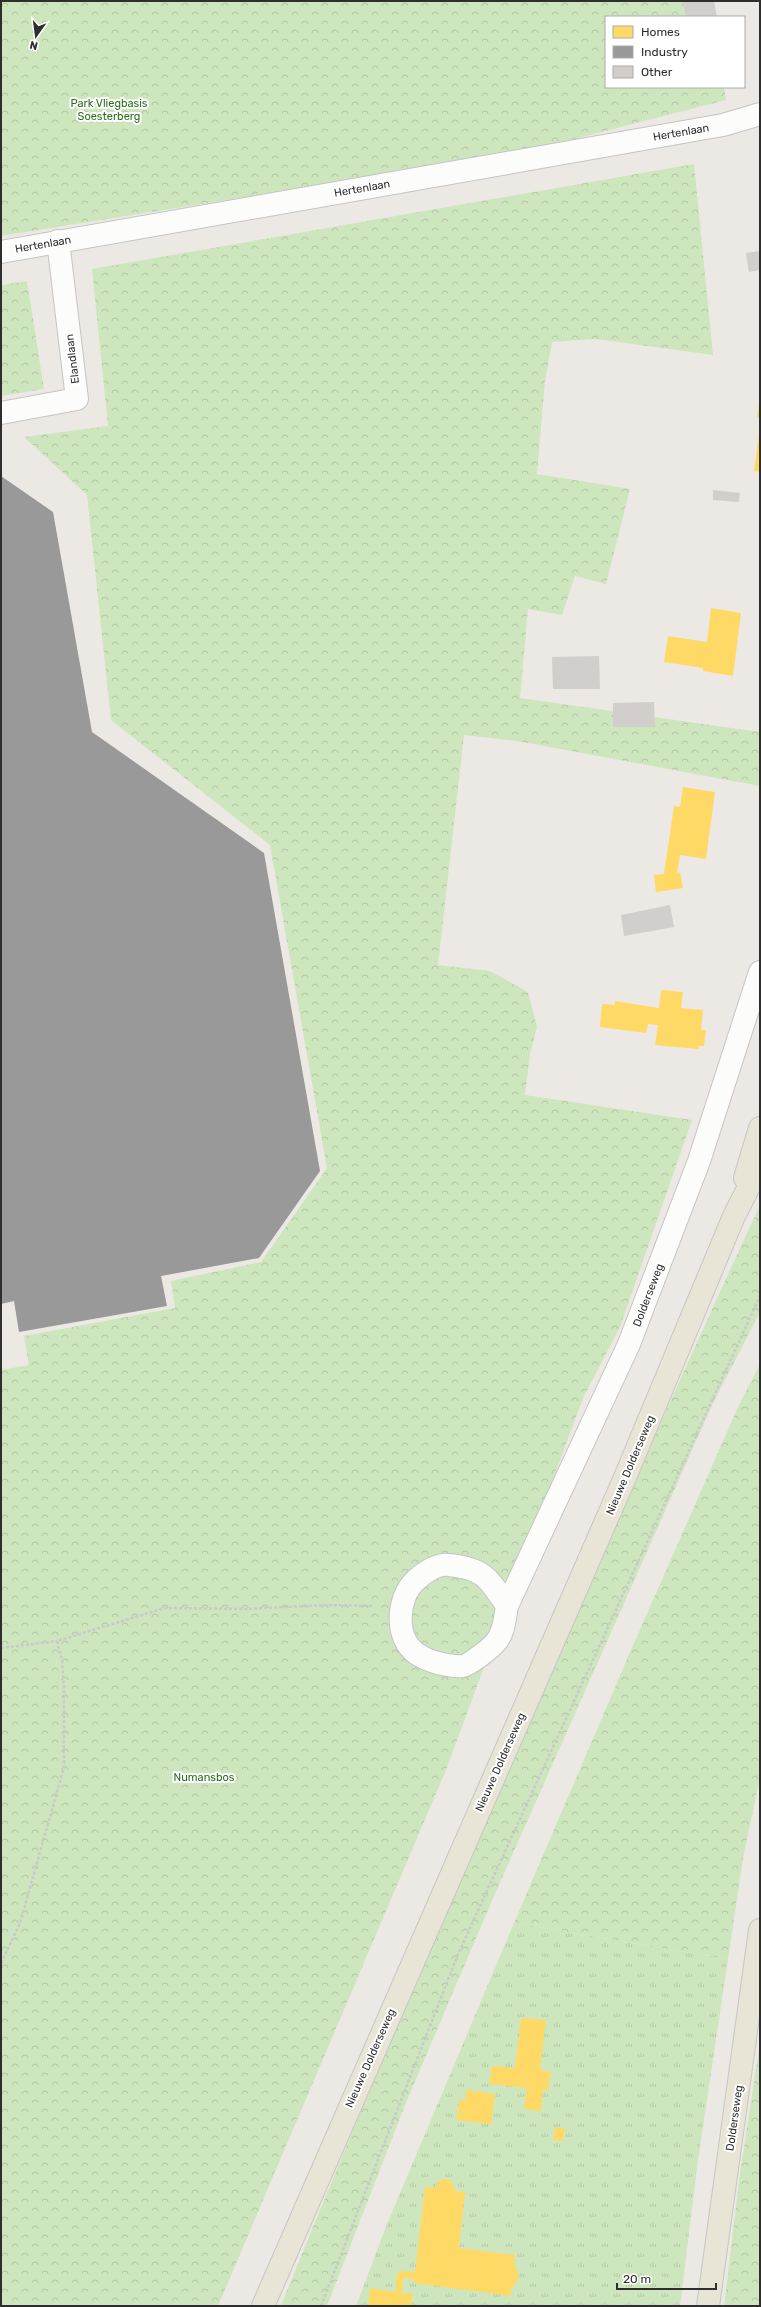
<svg xmlns="http://www.w3.org/2000/svg" width="761" height="2307" viewBox="0 0 761 2307" font-family="Rubik,sans-serif">
  <defs>
    <pattern id="grass-tufts" width="24" height="20" patternUnits="userSpaceOnUse"><rect width="24" height="20" fill="#cee6be"/><path d="M3 7l-1-3M5 7V3M7 7l1-3M15 17l-1-3M17 17v-4M19 17l1-3" fill="none" stroke="#b1c6a4"/></pattern>
    <pattern id="forest-crowns" width="20" height="18" patternUnits="userSpaceOnUse"><rect width="20" height="18" fill="#cee6be"/><path d="M2 6a3 3 0 1 1 6 0M12 15a3 3 0 1 1 6 0" fill="none" stroke="#b1c6a4"/></pattern>
  </defs>
  <rect width="100%" height="100%" fill="#ece8e4"/>
  <path fill="url(#grass-tufts)" d="M 514,1923 L 728,1959 L 698,2160 L 680,2306 L 356,2306 L 387,2224 Z"/>
  <path fill="url(#forest-crowns)" d="M 1,1 L 708,1 L 712,17 L 606,17 L 606,87 L 724,87 L 726,100 L 520,153 L 1,236 Z
    M 694,164 L 713,355 L 596,339 L 552,342 L 545,381 L 537,474 L 630,489 L 606,584 L 575,576 L 562,615 L 528,609 L 520,698 L 760,732 L 760,786 L 517,741 L 464,735 L 438,965 L 490,971 L 528,992 L 537,1027 L 530,1054 L 525,1095 L 692,1120 L 620,1327 L 583,1398 L 446,1770 L 218,2306 L 1,2306 L 1,1370 L 29,1365 L 24,1336 L 175,1308 L 171,1281 L 261,1262 L 327,1168 L 270,845 L 111,720 L 87,495 L 24,437 L 108,426 L 92,269 Z
    M 27,281 L 44,389 L 1,396 L 1,285 Z
    M 760,1205 L 760,1312 L 713,1403 L 494,1896 L 405,2105 L 327,2306 L 281,2306 C 343,2151 409,1998 475,1844 C 567,1630 662,1417 760,1205 Z
    M 760,1364 L 760,1778 L 743,1858 L 728,1959 L 514,1923 L 631,1650 L 738,1407 Z
    M 760,2042 L 760,2306 L 724,2306 L 739,2181 Z"/>
  <path fill="#ffd966" d="M 759,404 L 760,404 L 760,418 L 757,417 Z
    M 759,434 L 760,434 L 760,472 L 754,471 Z
    M 711,608 L 741,613 L 733,676 L 703,671 L 703,668 L 664,662 L 668,636 L 707,642 Z
    M 683,787 L 715,792 L 706,859 L 680,855 L 677,873 L 680,872 L 683,888 L 656,892 L 654,875 L 664,874 L 674,806 L 680,807 Z
    M 661,990 L 683,992 L 681,1008 L 703,1010 L 701,1030 L 706,1030 L 704,1046 L 699,1046 L 698,1049 L 655,1045 L 658,1025 L 648,1024 L 646,1033 L 600,1027 L 602,1004 L 615,1005 L 615,1001 L 659,1008 Z
    M 521,2018 L 546,2020 L 540,2070 L 551,2072 L 548,2090 L 543,2089 L 541,2111 L 524,2109 L 527,2088 L 489,2084 L 492,2066 L 515,2068 Z
    M 466,2090 L 495,2094 L 491,2124 L 457,2120 L 459,2100 L 465,2101 Z
    M 555,2127 L 565,2129 L 563,2141 L 553,2140 Z
    M 444,2179 L 450,2180 L 454,2185 L 455,2191 L 465,2192 L 459,2248 L 515,2255 L 514,2262 L 519,2276 L 516,2283 L 511,2289 L 511,2296 L 414,2283 L 414,2279 L 405,2278 L 403,2280 L 402,2293 L 413,2294 L 411,2306 L 368,2306 L 370,2288 L 395,2292 L 397,2274 L 401,2271 L 415,2272 L 425,2187 L 435,2188 L 438,2182 Z"/>
  <path fill="#999" d="M 1,476 L 53,512 L 92,732 L 264,853 L 320,1171 L 259,1258 L 161,1276 L 167,1306 L 19,1332 L 14,1301 L 1,1304 Z"/>
  <path fill="#d1cecb" d="M 683,1 L 714,1 L 717,17 L 686,17 Z
    M 760,251 L 760,270 L 749,272 L 746,253 Z
    M 713,490 L 740,493 L 739,502 L 713,500 Z
    M 599,656 L 600,689 L 553,689 L 552,657 Z
    M 654,702 L 655,727 L 613,727 L 613,703 Z
    M 670,905 L 674,927 L 624,936 L 621,915 Z"/>
  <g fill="none" stroke-linecap="round" stroke-linejoin="round">
    <defs>
      <path id="minor" d="M 1,252 L 723,125 L 760,114
        M 1,413 L 77,399 L 58,241
        M 507,1606 C 488,1578 485,1569 449,1565 C 438,1563 423,1573 415,1581 C 397,1598 394,1638 417,1654 C 429,1662 449,1667 463,1666 C 469,1665 491,1648 495,1643 C 504,1634 505,1618 507,1606 L 629,1344 L 699,1161 L 760,972"/>
      <path id="major" d="M 745,1178 L 760,1128
        M 263,2306 L 623,1482 L 734,1216 L 760,1165
        M 708,2306 L 760,1930"/>
    </defs>
    <use href="#minor" stroke="#c5c4c5" stroke-width="24"/>
    <use href="#major" stroke="#c6c5c4" stroke-width="24"/>
    <path stroke="#c9c9c8" stroke-width="2.5" stroke-dasharray="3 2" stroke-linecap="butt" d="M 1,1648 L 57,1641
      M 1,1963 L 20,1923 L 64,1767 L 64,1687 L 62,1660 L 57,1641 L 165,1608 L 245,1609 L 325,1605 L 372,1606
      M 321,2306 L 458,1954 L 760,1296"/>
    <use href="#minor" stroke="#fcfcfb" stroke-width="22"/>
    <use href="#major" stroke="#e8e4d6" stroke-width="22"/>
  </g>
  <g text-anchor="middle" stroke-width="4" stroke-linejoin="round" paint-order="stroke">
    <g font-size="11" fill="#2c6e1b" stroke="#fff">
      <text x="109" y="107">Park Vliegbasis<tspan x="109" dy="13">Soesterberg</tspan></text>
      <text x="204" y="1781">Numansbos</text>
    </g>
    <g font-size="11" fill="#2e2e2e" stroke="#fff">
      <text transform="translate(681 132) rotate(-10)" y="4">Hertenlaan</text>
      <text transform="translate(362 188) rotate(-10)" y="4">Hertenlaan</text>
      <text transform="translate(43 244) rotate(-10)" y="4">Hertenlaan</text>
      <text transform="translate(72 359) rotate(-97)" y="4">Elandlaan</text>
      <text transform="translate(648 1295) rotate(-69)" y="4">Dolderseweg</text>
      <text transform="translate(630 1465) rotate(-67)" y="4">Nieuwe Dolderseweg</text>
      <text transform="translate(500 1762) rotate(-66)" y="4">Nieuwe Dolderseweg</text>
      <text transform="translate(370 2058) rotate(-66)" y="4">Nieuwe Dolderseweg</text>
      <text transform="translate(734 2118) rotate(-82)" y="4">Dolderseweg</text>
    </g>
  </g>
  <rect width="761" height="2307" fill="none" stroke="#2e2e2e" stroke-width="4"/>
  <rect x="605" y="16" width="140" height="72" fill="#ffffff" stroke="#ababab"/>
  <rect x="613" y="26" width="20" height="12" fill="#ffd966" stroke="#ababab"/>
  <text x="641" y="36" font-size="12" fill="#2e2e2e">Homes</text>
  <rect x="613" y="46" width="20" height="12" fill="#999999" stroke="#ababab"/>
  <text x="641" y="56" font-size="12" fill="#2e2e2e">Industry</text>
  <rect x="613" y="66" width="20" height="12" fill="#d1cecb" stroke="#ababab"/>
  <text x="641" y="76" font-size="12" fill="#2e2e2e">Other</text>
  <g transform="translate(36 36) rotate(194)" stroke="#ffffff" stroke-width="3" paint-order="stroke">
  <path d="M0-3L7 15L0 10L-7 15Z" fill="#2e2e2e"/>
  <text y="-6" font-size="11" font-weight="bold" text-anchor="middle" fill="#2e2e2e">N</text>
  </g>
  <path d="M617 2283v6h99v-6" fill="none" stroke="#2e2e2e" stroke-width="2"/>
  <text x="623" y="2283" font-size="12" fill="#2e2e2e" stroke="#ffffff" stroke-width="3" paint-order="stroke">20 m</text>
</svg>
